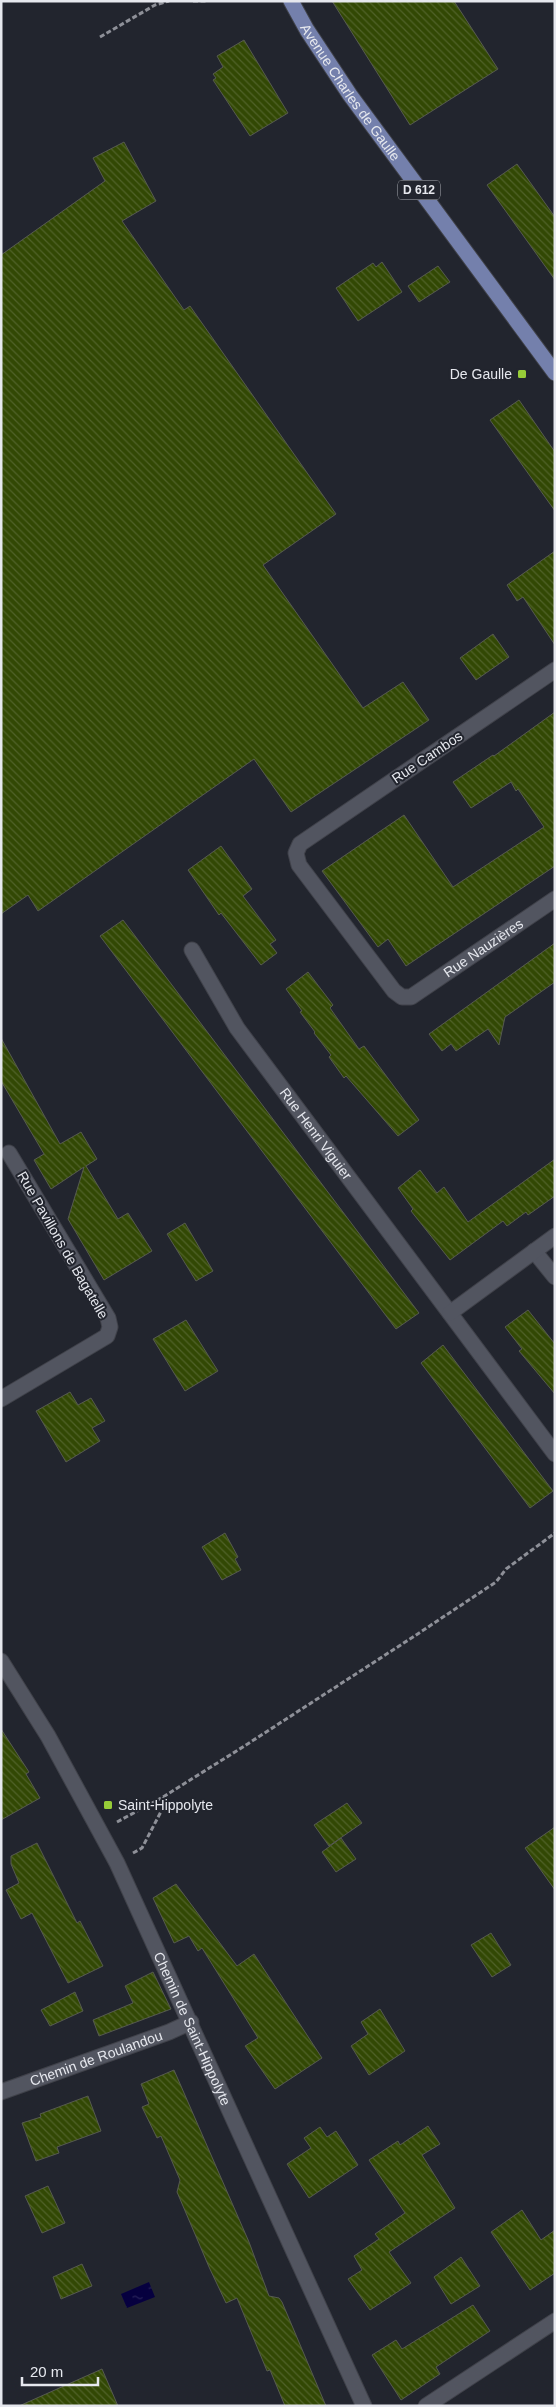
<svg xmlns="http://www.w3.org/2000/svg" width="556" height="2407" viewBox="0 0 556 2407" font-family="Helvetica,sans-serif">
  <defs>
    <pattern id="water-ripples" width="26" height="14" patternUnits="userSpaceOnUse" patternTransform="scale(1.25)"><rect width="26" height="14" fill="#06003f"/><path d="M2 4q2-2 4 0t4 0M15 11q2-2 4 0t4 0" fill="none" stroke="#2a255b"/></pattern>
    <pattern id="building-back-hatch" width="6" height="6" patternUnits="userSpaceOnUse" patternTransform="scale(1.25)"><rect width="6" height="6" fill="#324804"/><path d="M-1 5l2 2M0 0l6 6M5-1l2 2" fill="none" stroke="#506229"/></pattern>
  </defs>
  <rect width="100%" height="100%" fill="#22252e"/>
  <path fill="url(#water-ripples)" d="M 149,2282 L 155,2297 L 127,2308 L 121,2294 Z"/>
  <path fill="url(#building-back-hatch)" stroke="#565a50" d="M 332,1 L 454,1 L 498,69 L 410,125 Z
    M 244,40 L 288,113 L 250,136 L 213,80 L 216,78 L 213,74 L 223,67 L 217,56 Z
    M 124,142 L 156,201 L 122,221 L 184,310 L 190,306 L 336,514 L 263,565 L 363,708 L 403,682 L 429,720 L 291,812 L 254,759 L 38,911 L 28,895 L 1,914 L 1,255 L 105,181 L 93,158 Z
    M 517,164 L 555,217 L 555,280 L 487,185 Z
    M 382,262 L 402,292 L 358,321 L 336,288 L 373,263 L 376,267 Z
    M 438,266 L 450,282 L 419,302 L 408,286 Z
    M 519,400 L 555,452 L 555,511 L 490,420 Z
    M 555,551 L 555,645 L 523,597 L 517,601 L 507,585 Z
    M 493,634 L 509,657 L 476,680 L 460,658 Z
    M 555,712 L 555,866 L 406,966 L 388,939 L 378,947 L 322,871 L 404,815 L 453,887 L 544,827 L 518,789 L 516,791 L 511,782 L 471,808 L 453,782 L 493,755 L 494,756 Z
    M 221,846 L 252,889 L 243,896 L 276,940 L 270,944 L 277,953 L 261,965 L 221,913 L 219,915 L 188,870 Z
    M 123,920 L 419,1313 L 396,1329 L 100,936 Z
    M 555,943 L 555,982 L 505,1017 L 499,1045 L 488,1029 L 456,1051 L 451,1044 L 442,1051 L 429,1034 Z
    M 308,972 L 333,1005 L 330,1008 L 359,1049 L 364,1046 L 419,1120 L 398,1136 L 346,1076 L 344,1078 L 329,1057 L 331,1055 L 314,1033 L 315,1032 L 300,1012 L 302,1011 L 286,989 Z
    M 1,1038 L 60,1144 L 81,1132 L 97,1159 L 86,1166 L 118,1219 L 128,1213 L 152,1251 L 104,1280 L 68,1219 L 84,1167 L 51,1189 L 34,1160 L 44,1154 L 1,1081 Z
    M 555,1159 L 555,1196 L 528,1215 L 526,1212 L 507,1226 L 503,1221 L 450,1260 L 411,1211 L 413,1209 L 398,1188 L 420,1170 L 437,1193 L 444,1187 L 468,1222 Z
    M 185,1223 L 213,1271 L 196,1281 L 167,1234 Z
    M 528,1310 L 555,1344 L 555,1394 L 519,1351 L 522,1349 L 505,1327 Z
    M 186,1320 L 218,1371 L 185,1391 L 153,1339 Z
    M 443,1345 L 553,1491 L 530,1508 L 421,1363 Z
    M 70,1392 L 78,1405 L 91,1398 L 105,1421 L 92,1428 L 100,1441 L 66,1462 L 36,1411 Z
    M 225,1533 L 238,1557 L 235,1559 L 241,1570 L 222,1580 L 202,1547 Z
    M 1,1729 L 29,1772 L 26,1774 L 40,1798 L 1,1820 Z
    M 347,1803 L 362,1823 L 329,1846 L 314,1825 Z
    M 555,1827 L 555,1890 L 525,1848 Z
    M 341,1838 L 356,1859 L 336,1872 L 322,1852 Z
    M 37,1843 L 77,1923 L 80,1921 L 103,1966 L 68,1983 L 32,1913 L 21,1919 L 6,1890 L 19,1883 L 11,1864 L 11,1856 Z
    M 176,1884 L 237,1966 L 254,1954 L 322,2058 L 275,2089 L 245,2046 L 258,2038 L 202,1948 L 198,1951 L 189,1936 L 174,1943 L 153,1898 Z
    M 491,1933 L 511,1965 L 492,1977 L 471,1945 Z
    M 153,1972 L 171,2009 L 99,2036 L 93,2020 L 133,2003 L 125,1986 Z
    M 75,1992 L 83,2011 L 50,2026 L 41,2010 Z
    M 380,2009 L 405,2051 L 369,2075 L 351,2046 L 368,2034 L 361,2022 Z
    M 174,2070 L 249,2242 L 269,2296 L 279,2298 L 282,2302 L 326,2406 L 285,2406 L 270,2370 L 267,2371 L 237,2298 L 226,2303 L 209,2267 L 177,2192 L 180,2180 L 161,2136 L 157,2138 L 142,2107 L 149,2104 L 141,2084 Z
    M 88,2096 L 101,2131 L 57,2147 L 59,2153 L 36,2161 L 22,2123 L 41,2117 L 40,2114 Z
    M 428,2126 L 440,2144 L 422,2155 L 455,2208 L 389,2252 L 411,2283 L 370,2310 L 348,2279 L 362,2270 L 354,2256 L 379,2239 L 375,2234 L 405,2213 L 369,2160 L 398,2141 L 400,2145 Z
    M 320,2127 L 327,2137 L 336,2131 L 358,2165 L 309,2198 L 287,2164 L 311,2148 L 304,2138 Z
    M 48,2186 L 65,2223 L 42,2233 L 25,2196 Z
    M 522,2210 L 541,2240 L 555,2230 L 555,2273 L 530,2290 L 491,2232 Z
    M 461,2257 L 480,2286 L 451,2304 L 434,2277 Z
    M 82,2264 L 92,2286 L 61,2299 L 53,2277 Z
    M 473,2305 L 490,2331 L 436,2367 L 440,2374 L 401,2400 L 372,2355 L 396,2340 L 402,2349 Z
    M 102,2369 L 118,2406 L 19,2406 Z"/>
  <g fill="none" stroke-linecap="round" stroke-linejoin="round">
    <defs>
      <g id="minor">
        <path id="s1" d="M 555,670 L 300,844 L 296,853 L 299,865 L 394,991 L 402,997 L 411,997 L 555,899"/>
        <path id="s2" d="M 192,950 L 237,1028 L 555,1454"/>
        <path d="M 534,1251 L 555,1277"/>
        <path d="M 450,1313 L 555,1236"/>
        <path d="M 1,1399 L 107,1336 L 110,1327 L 108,1318 L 9,1153"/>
        <path id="s3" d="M 1,2092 L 169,2032 L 191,2022"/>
        <path d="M 426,2406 L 555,2321"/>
      </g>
      <g id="tertiary">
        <path id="s4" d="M 1,1661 L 48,1736 L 117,1863 L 364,2406"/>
      </g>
      <g id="primary">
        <path id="s5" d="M 291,1 L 307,30 L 350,95 L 555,373"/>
      </g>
    </defs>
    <use href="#minor" stroke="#40424a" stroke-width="17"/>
    <use href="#tertiary" stroke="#40424a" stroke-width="17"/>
    <use href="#primary" stroke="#40424a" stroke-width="17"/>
    <path stroke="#8e9098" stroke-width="3" stroke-dasharray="5 2.5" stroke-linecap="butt" d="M 193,1 L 207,1
      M 100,37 L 155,5 L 169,1
      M 117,1822 L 163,1797 L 246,1745 L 413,1637 L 496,1582 L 506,1569 L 555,1533
      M 133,1853 L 142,1848 L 166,1802 L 163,1797"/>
    <use href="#minor" stroke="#525560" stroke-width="15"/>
    <use href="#tertiary" stroke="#525560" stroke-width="15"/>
    <use href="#primary" stroke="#7480ac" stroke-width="15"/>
  </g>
  <g fill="#97cc38" stroke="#22252e" stroke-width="2">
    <rect x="517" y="369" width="10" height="10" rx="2.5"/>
    <rect x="103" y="1800" width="10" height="10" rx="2.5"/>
  </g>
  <g text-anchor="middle" stroke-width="4" stroke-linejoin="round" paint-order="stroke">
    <rect fill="#22252e" stroke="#abaeb4" stroke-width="1" x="398" y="180.5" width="42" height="19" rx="4"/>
    <g font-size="12" font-weight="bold" fill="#e6e8ee">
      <text x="419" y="194">D 612</text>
    </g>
    <g font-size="14" fill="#e6e8ee" stroke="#22252e">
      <text dy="5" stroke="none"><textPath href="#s5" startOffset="109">Avenue Charles de Gaulle</textPath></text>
      <text transform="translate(427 757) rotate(-34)" y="5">Rue Cambos</text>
      <text dy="5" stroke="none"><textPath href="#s1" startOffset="595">Rue Nauzières</textPath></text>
      <text dy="5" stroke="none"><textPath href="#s2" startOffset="222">Rue Henri Viguier</textPath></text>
      <text transform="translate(63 1245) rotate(60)" y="5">Rue Pavillons de Bagatelle</text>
      <text dy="5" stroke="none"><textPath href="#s4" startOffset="415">Chemin de Saint-Hippolyte</textPath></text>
      <text dy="5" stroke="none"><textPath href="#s3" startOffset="101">Chemin de Roulandou</textPath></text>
    </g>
    <g font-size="14" fill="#e6e8ee" stroke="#22252e" text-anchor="end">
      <text x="512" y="379">De Gaulle</text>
      <text x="118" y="1810" text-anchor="start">Saint-Hippolyte</text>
    </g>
  </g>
  <rect width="556" height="2407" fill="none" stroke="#e6e8ee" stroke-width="5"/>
  <path d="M22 2377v8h76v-8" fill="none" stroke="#e6e8ee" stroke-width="2.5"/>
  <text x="30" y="2377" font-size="15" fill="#e6e8ee" stroke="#22252e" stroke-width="4" paint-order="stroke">20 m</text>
</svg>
